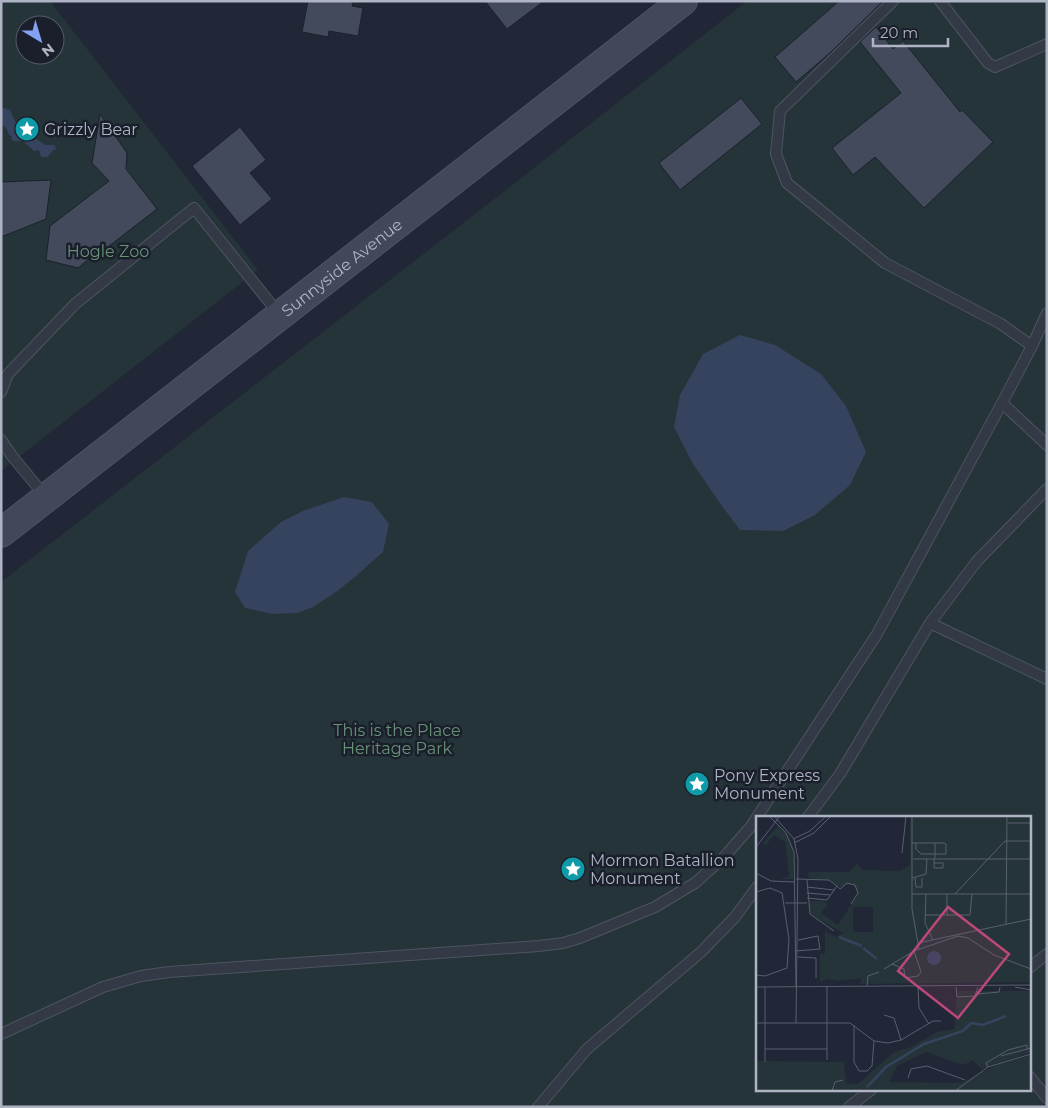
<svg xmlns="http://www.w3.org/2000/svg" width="1048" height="1108" viewBox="0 0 1048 1108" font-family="Montserrat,sans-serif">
  <rect width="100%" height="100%" fill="#212736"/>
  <path fill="#243438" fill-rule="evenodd" d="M 1,1 L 50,1 L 258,270 L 1,471 ZM 25,25 L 55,25 L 55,55 L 25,55 Z
    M 747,1 L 1047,1 L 1047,1107 L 1,1107 L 1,582 L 511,186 ZM 757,817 L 1029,817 L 1029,1089 L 757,1089 Z"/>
  <path fill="#36435e" d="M 1,107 L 10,110 L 16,123 L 18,133 L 25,135 L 32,141 L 37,139 L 45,145 L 55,145 L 56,149 L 52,151 L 48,157 L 41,157 L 39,150 L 34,151 L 23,141 L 13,141 L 11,138 L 12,136 L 9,135 L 7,129 L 1,124 Z
    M 740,335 L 775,345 L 821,374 L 846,406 L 866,452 L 850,485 L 815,515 L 783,531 L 740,530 L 722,506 L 693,464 L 674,427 L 680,395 L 703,354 Z
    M 344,497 L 372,502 L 389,524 L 383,552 L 355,577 L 336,592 L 313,607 L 297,613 L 273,614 L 245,608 L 235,592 L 248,551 L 281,522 L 303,511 Z"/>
  <path fill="#424a5b" stroke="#1b212d" d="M 308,1 L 353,1 L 352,6 L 363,8 L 358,36 L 329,31 L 328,37 L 302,32 Z
    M 485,1 L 544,1 L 507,29 Z
    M 839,1 L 883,1 L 831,52 L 796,82 L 775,57 Z
    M 876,27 L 893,49 L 903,41 L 960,112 L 962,110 L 993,142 L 924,208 L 875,157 L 853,175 L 832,148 L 901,93 L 860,42 Z
    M 741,98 L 762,124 L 680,190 L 659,163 Z
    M 100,114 L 127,153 L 126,169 L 157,209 L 104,250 L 102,248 L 78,268 L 46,260 L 50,226 L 109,181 L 92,163 Z
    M 240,127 L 266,160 L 250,173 L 272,199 L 240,225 L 192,166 Z
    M 51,180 L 46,219 L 1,237 L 1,182 Z"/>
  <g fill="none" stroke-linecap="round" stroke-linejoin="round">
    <defs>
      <path id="service" d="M 893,1 L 780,111 L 776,154 L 787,183 L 885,263 L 1001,324 L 1032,346
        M 940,1 L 988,63 L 995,67 L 1047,44
        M 1,392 L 8,374 L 75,304 L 194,208 L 279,314
        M 1002,403 L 1047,445
        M 1,440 L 12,456 L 45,496
        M 930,623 L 1047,679
        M 757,817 L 877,634 L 1002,403 L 1032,346 L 1047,313
        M 808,817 L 840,774 L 930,623 L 977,561 L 1047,489
        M 1029,968 L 1047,954
        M 1,1034 L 103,987 L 141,976 L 169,972 L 539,946 L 563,943 L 580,938 L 655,907 L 695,883 L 725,856 L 752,825 L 757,817
        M 1029,1076 L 1047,1098
        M 538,1107 L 587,1049 L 701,952 L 735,917 L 757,887
        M 849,1107 L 872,1089"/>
      <g id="secondary">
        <path id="s1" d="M 1,533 L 683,1"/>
      </g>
    </defs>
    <use href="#service" stroke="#4e5461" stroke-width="12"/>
    <use href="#secondary" stroke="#4e5461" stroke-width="30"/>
    <use href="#service" stroke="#343946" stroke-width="10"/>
    <use href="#secondary" stroke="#424859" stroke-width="28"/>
  </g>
  <defs>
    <symbol id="sight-disc" viewBox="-11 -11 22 22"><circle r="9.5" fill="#0f9aa8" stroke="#1a1f2b"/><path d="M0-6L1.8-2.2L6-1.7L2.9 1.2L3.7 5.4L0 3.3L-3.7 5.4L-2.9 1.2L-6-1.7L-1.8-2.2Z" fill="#fff"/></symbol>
  </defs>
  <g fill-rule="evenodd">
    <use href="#sight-disc" x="13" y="115" width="28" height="28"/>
    <use href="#sight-disc" x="683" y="770" width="28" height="28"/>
    <use href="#sight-disc" x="559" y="855" width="28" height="28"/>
  </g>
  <g text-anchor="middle" stroke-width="5" stroke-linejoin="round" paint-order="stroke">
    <g font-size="16" fill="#aeb4c3" stroke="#1a1f2b" text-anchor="start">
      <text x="44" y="135">Grizzly Bear</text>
      <text x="714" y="781">Pony Express<tspan x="714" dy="18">Monument</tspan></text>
      <text x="590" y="866">Mormon Batallion<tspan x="590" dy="18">Monument</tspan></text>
    </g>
    <g font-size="16" fill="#679276" stroke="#1a1f2b">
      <text x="108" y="257">Hogle Zoo</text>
      <text x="397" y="736">This is the Place<tspan x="397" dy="18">Heritage Park</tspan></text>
    </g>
    <g font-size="16" fill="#aeb4c3" stroke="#1a1f2b">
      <text dy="6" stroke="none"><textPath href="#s1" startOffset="432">Sunnyside Avenue</textPath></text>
    </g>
  </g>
  <g transform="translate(756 816)">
    <rect width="275" height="275" fill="#212736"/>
    <path d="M 154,0 L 275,0 L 275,166 L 104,168 L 106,162 L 82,165 L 72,163 L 64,166 L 64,138 L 69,138 L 69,115 L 80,121 L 87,117 L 56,99 L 52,89 L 54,85 L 68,85 L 72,88 L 65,97 L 82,109 L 102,78 L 97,67 L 84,71 L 74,64 L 52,62 L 53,56 L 93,56 L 101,48 L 107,54 L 144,55 L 154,49 ZM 97,91 L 117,91 L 117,116 L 97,116 ZM 22,10 L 30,18 L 37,35 L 37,63 L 24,63 L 33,60 L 29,26 L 18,19 L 10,29 L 6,28 ZM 200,175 L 275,175 L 275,236 L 225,253 L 217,244 L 207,249 L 170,236 L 141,250 L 133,266 L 205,267 L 243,248 L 275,239 L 275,275 L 0,275 L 0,245 L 88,246 L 90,267 L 102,268 L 138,236 L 155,231 L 181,216 L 199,213 Z" fill="#243438" fill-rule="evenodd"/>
    <path d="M171 142a7 7 0 1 1 14 0a7 7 0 1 1-14 0Z" fill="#36435e"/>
    <path fill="none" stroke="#36435e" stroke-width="2.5" d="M 83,121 L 106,130M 107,132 L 121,143M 111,271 L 130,251 L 168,228 L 207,215 L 215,207 L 227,209 L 250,200"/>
    <path fill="none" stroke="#595f6e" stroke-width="1" d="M 13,0 L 30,17 L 38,36 L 40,171M 18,0 L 38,23 L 42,43 L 40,207M 156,0 L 156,93 L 163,133M 252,7 L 275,7M 37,23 L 54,15 L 70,0M 38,27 L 58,17 L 75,0M 156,27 L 188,27 L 190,28 L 190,38 L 165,38 L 160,33 L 160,27M 179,27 L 179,43M 0,31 L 24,0M 146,37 L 150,0M 157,43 L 275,43M 178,43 L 178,52 L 187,52 L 187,47 L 178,47M 0,57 L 15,65 L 39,66M 156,62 L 170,58 L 171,43M 159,62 L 160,71 L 166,71 L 166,62M 40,63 L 73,64 L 81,70 L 71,84 L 51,82M 51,64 L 54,98 L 78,115M 81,70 L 84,73 L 91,67 L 99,69 L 102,77 L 95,88M 51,71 L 78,74M 0,76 L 14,72 L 26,77 L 33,123 L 31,152 L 9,160 L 0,159M 51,77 L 74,79M 156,78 L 275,78M 170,78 L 169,107 L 177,124M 199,78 L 249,25 L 275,25M 29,87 L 51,87M 169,99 L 214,99 L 216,78M 191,99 L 191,78M 250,108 L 251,0M 162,127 L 275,103M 40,135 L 64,133 L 62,120 L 42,124M 42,141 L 60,142 L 60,162M 136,148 L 148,153 L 149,162 L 162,160 L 165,156 L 158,135M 128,153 L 158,135 L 202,120 L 212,122 L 238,139 L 275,153M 111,170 L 112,160 L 123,156M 0,171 L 275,169M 71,171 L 71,244M 162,171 L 163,192 L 173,208M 200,171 L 201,181 L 219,180 L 222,171M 259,171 L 275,174M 222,178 L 243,176 L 244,171M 128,199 L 138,202 L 145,224M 0,207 L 94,207 L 118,225 L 132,227 L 145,224 L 177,205 L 185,205M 98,209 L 98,246 L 103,255 L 111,255 L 116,250 L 118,225M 9,233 L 71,233M 245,240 L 275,232M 9,246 L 9,171M 232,251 L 230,247 L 252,234 L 271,229 L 271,233M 152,262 L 155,253 L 171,250 L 209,264M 76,275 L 79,266 L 87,264M 199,275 L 232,251 L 275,238"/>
    <path fill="#bc477a" fill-opacity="0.15" stroke="#bc477a" stroke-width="2.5" d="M 192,91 L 253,138 L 202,202 L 142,155 Z"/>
    <rect width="275" height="275" fill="none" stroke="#aeb4c3" stroke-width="2.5"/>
  </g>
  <rect width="1048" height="1108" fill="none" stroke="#aeb4c3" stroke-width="5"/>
  <g transform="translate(40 40) rotate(142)"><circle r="24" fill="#1a1f2b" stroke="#555b68"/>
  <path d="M0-4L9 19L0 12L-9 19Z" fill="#84a1f2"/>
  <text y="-8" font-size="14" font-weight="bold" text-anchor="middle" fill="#aeb4c3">N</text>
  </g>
  <path d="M873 38v8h75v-8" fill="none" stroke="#aeb4c3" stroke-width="2.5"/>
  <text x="880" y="38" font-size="15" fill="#aeb4c3" stroke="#1a1f2b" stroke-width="4" paint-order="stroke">20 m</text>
</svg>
